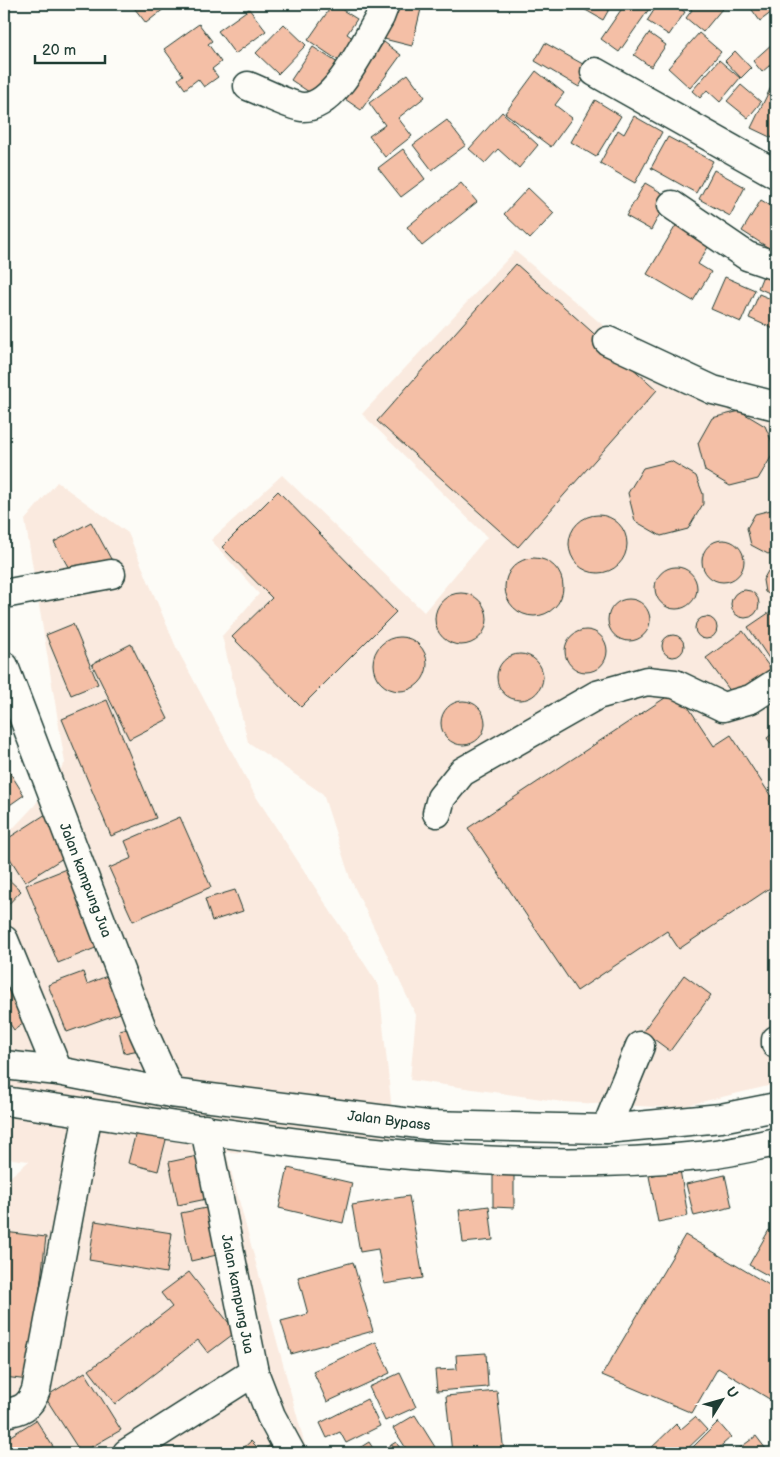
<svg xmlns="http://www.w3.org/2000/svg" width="780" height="1457" viewBox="0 0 780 1457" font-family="'Balsamiq Sans',sans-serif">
  <rect width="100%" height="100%" fill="#fdfcf7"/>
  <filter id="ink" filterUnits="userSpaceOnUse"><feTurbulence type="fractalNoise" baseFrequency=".02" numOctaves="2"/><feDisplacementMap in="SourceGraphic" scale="10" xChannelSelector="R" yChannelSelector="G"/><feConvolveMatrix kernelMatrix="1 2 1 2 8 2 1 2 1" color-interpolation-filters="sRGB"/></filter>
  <g filter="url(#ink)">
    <path fill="#faeadf" d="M 515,251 L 617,337 L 776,412 L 776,1084 L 676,1108 L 563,1102 L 410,1080 L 416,1015 L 350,878 L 323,794 L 248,742 L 222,636 L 259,594 L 211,540 L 282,475 L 424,612 L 487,537 L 362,414 Z
      M 57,482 L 128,533 L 176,647 L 255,795 L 379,986 L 397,1159 L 226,1152 L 307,1453 L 4,1453 L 4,1182 L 29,1161 L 4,1158 L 4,838 L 34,806 L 65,763 L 25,520 Z"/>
    <path fill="#f4bfa6" stroke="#1f3d34" d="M 131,4 L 170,4 L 146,23 Z
      M 333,4 L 357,19 L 347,34 L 360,43 L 345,65 L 308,40 Z
      M 393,4 L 421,9 L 412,46 L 384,39 Z
      M 575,4 L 612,4 L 603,20 Z
      M 625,4 L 642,4 L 649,9 L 619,52 L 601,39 Z
      M 658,4 L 673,4 L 685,12 L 669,35 L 647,21 Z
      M 684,4 L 726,4 L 703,32 L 686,18 L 692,10 Z
      M 751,4 L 776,4 L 776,9 L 760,21 L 750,7 Z
      M 249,9 L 266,31 L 235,54 L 218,31 Z
      M 199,24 L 212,41 L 208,44 L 221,62 L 212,69 L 218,77 L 204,87 L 198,79 L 185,89 L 178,79 L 183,75 L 164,49 Z
      M 284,24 L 306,45 L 278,74 L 256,53 Z
      M 649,33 L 666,45 L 651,67 L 634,55 Z
      M 699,33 L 721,52 L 690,88 L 668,68 Z
      M 384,42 L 401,55 L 361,110 L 336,93 L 361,73 Z
      M 545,43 L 590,68 L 579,87 L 535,61 Z
      M 773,43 L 776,46 L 776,60 L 762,72 L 753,61 Z
      M 313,47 L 341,65 L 318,98 L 291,80 Z
      M 735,51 L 751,68 L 741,78 L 725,61 Z
      M 719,60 L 740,78 L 720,102 L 707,90 L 700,98 L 692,91 Z
      M 536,71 L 564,93 L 555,105 L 572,118 L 551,147 L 505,113 Z
      M 408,74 L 425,97 L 398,118 L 412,136 L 385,157 L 369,136 L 385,125 L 369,103 Z
      M 773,83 L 776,85 L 776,130 L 772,138 L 751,128 Z
      M 741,85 L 761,102 L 748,118 L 727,101 Z
      M 595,100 L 621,116 L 596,157 L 571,142 Z
      M 502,112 L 538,145 L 519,168 L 498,149 L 485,163 L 469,149 Z
      M 634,116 L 662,132 L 635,183 L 600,163 L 618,130 L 624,134 Z
      M 447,120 L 466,145 L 432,170 L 413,145 Z
      M 668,137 L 713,161 L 696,193 L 651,168 Z
      M 403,149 L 425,179 L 401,197 L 378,168 Z
      M 714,170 L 745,187 L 730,216 L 699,199 Z
      M 461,183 L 477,202 L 422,246 L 407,227 Z
      M 645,183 L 669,197 L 651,230 L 626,216 Z
      M 528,188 L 554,213 L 530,239 L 504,214 Z
      M 761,200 L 776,209 L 776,242 L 772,250 L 742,231 Z
      M 681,217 L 714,237 L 698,264 L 711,272 L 693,301 L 647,274 Z
      M 768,263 L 776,267 L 776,296 L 758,288 Z
      M 516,264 L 657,390 L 518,547 L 377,421 Z
      M 725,277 L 755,290 L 741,322 L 711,309 Z
      M 759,294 L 776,301 L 776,330 L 749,318 Z
      M 740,411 L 765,426 L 773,444 L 773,454 L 758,479 L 730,486 L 705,471 L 698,443 L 712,418 Z
      M 671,461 L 696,476 L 703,494 L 703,504 L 688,529 L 661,536 L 635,521 L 628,493 L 643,468 Z
      M 278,491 L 396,612 L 301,707 L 232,637 L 272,598 L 222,547 Z
      M 771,510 L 776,512 L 776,551 L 768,554 L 751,545 L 747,528 L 755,514 Z
      M569 544a29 29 0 1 1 58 0a29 29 0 1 1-58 0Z
      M 91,522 L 111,559 L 75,579 L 54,542 Z
      M702 561a21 21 0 1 1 42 0a21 21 0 1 1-42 0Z
      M505 587a29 29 0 1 1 58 0a29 29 0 1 1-58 0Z
      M655 588a21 21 0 1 1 42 0a21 21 0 1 1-42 0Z
      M 776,569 L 776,597 L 775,597 L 765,592 L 763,580 L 768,571 Z
      M731 604a14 14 0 1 1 28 0a14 14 0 1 1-28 0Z
      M435 619a26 26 0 1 1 52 0a26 26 0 1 1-52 0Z
      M608 620a21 21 0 1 1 42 0a21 21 0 1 1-42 0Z
      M 776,608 L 776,669 L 748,627 Z
      M695 628a11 11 0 1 1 22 0a11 11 0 1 1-22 0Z
      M 73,624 L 98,684 L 71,695 L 46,635 Z
      M565 651a21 21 0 1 1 42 0a21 21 0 1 1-42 0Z
      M 743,631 L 771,669 L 734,696 L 706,658 Z
      M662 646a11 11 0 1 1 22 0a11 11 0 1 1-22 0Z
      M373 664a27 27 0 1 1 54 0a27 27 0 1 1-54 0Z
      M 131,644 L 168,719 L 129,739 L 92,664 Z
      M497 677a23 23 0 1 1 46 0a23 23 0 1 1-46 0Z
      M 677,690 L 714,746 L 731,735 L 776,804 L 776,884 L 679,949 L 667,931 L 577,991 L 468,828 Z
      M 4,700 L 19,720 L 4,731 Z
      M 107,700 L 156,818 L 111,836 L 62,719 Z
      M441 723a22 22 0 1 1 44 0a22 22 0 1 1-44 0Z
      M 776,731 L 776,751 L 767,738 Z
      M 4,763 L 24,795 L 4,809 Z
      M 46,814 L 71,853 L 25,882 L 4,849 L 4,841 Z
      M 180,817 L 211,887 L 133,921 L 109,868 L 132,858 L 125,841 Z
      M 71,867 L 103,945 L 58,963 L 26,885 Z
      M 4,875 L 21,891 L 4,909 Z
      M 235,890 L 243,911 L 212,921 L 205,899 Z
      M 83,972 L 87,984 L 112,974 L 126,1011 L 67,1032 L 48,985 Z
      M 684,975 L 711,995 L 670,1051 L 643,1031 Z
      M 4,979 L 30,1019 L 14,1030 L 4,1015 Z
      M 138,1026 L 144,1049 L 124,1053 L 119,1030 Z
      M 137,1128 L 167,1136 L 158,1171 L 128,1163 Z
      M 202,1155 L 211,1198 L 178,1205 L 169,1162 Z
      M 288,1168 L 352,1183 L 343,1223 L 279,1208 Z
      M 680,1170 L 688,1216 L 658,1222 L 649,1176 Z
      M 493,1171 L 514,1172 L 514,1208 L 493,1207 Z
      M 725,1175 L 732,1207 L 694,1216 L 686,1184 Z
      M 409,1196 L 423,1278 L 384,1284 L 378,1249 L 360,1252 L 352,1205 Z
      M 489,1206 L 493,1240 L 463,1243 L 459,1210 Z
      M 211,1207 L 221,1254 L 191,1261 L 181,1213 Z
      M 95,1221 L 172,1233 L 166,1273 L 89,1260 Z
      M 769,1230 L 776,1234 L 776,1262 L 769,1276 L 749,1265 Z
      M 4,1232 L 46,1237 L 29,1380 L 4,1377 Z
      M 685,1235 L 776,1289 L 776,1403 L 718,1368 L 692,1413 L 602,1375 Z
      M 353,1262 L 373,1331 L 291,1354 L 281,1321 L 308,1314 L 298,1277 Z
      M 189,1272 L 236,1332 L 208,1353 L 198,1340 L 115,1404 L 89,1370 L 172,1307 L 161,1293 Z
      M 376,1342 L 390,1373 L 327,1402 L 313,1371 Z
      M 486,1353 L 488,1387 L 437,1391 L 435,1370 L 457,1369 L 456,1355 Z
      M 85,1372 L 121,1430 L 81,1453 L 45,1397 Z
      M 400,1373 L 416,1407 L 385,1421 L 369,1387 Z
      M 497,1391 L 504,1453 L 452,1453 L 446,1396 Z
      M 367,1399 L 380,1426 L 346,1443 L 340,1432 L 327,1438 L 320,1423 Z
      M 415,1415 L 435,1447 L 425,1453 L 409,1453 L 393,1428 Z
      M 695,1417 L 707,1430 L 683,1453 L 646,1453 L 676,1424 L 681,1429 Z
      M 36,1420 L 57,1453 L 4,1453 L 4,1440 Z
      M 718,1422 L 731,1437 L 713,1453 L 689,1453 L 688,1452 Z
      M 756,1436 L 769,1453 L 733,1453 Z
      M 251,1441 L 262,1452 L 271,1444 L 280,1453 L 238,1453 Z
      M 369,1442 L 376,1453 L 354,1453 L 353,1452 Z
      M 396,1442 L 403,1453 L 378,1453 Z"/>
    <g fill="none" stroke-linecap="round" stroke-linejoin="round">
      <defs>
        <path id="minor" d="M 595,72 L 776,174
          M 248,86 C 261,91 290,106 302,107 C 336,109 365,41 380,17 L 385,4
          M 672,205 L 747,256 L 776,266
          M 608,341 L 713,390 L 776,406
          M 4,594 L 111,574
          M 4,666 L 143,1031 L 171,1093
          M 437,813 L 441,798 L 462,772 L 597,695 L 647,681 L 675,684 L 723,707 L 751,699 L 776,683
          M 4,940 L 58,1071
          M 776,1040 L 776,1044
          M 205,1129 L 254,1372 L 271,1416 L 291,1453
          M 606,1129 L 640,1046
          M 4,1413 C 21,1411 30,1407 36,1390 L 88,1113
          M 127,1453 L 254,1372"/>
        <path id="highway" d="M 4,1065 L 58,1071 L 171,1093 L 427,1125 L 606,1129 L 721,1118 L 776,1107
          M 4,1101 C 232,1132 468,1180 699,1156 C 725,1154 751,1147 776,1142"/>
      </defs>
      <use href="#minor" stroke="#1f3d34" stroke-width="31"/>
      <use href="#highway" stroke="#1f3d34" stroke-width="31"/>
      <use href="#minor" stroke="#fdfcf7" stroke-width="28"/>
      <use href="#highway" stroke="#fdfcf7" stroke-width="28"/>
    </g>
  </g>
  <g text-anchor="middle" stroke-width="4.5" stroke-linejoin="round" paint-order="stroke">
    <g font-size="14" fill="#1f3d34" stroke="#fdfcf7">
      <text transform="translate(86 880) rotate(69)" y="5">Jalan kampung Jua</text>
      <text transform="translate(389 1120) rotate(7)" y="5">Jalan Bypass</text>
      <text transform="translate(238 1294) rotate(79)" y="5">Jalan kampung Jua</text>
    </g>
  </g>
  <rect width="780" height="1457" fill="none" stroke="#fdfcf7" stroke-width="20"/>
  <rect x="10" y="10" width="760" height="1437" fill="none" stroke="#1f3d34" stroke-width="2" filter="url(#ink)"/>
  <g transform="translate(722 1400) rotate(53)" stroke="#fdfcf7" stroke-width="4" paint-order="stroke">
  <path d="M0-4L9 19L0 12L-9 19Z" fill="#1f3d34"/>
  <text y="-8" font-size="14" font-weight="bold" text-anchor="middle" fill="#1f3d34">U</text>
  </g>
  <path d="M35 55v8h70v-8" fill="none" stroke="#1f3d34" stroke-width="2.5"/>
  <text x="42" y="55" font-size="15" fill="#1f3d34" stroke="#fdfcf7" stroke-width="4" paint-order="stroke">20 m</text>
</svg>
